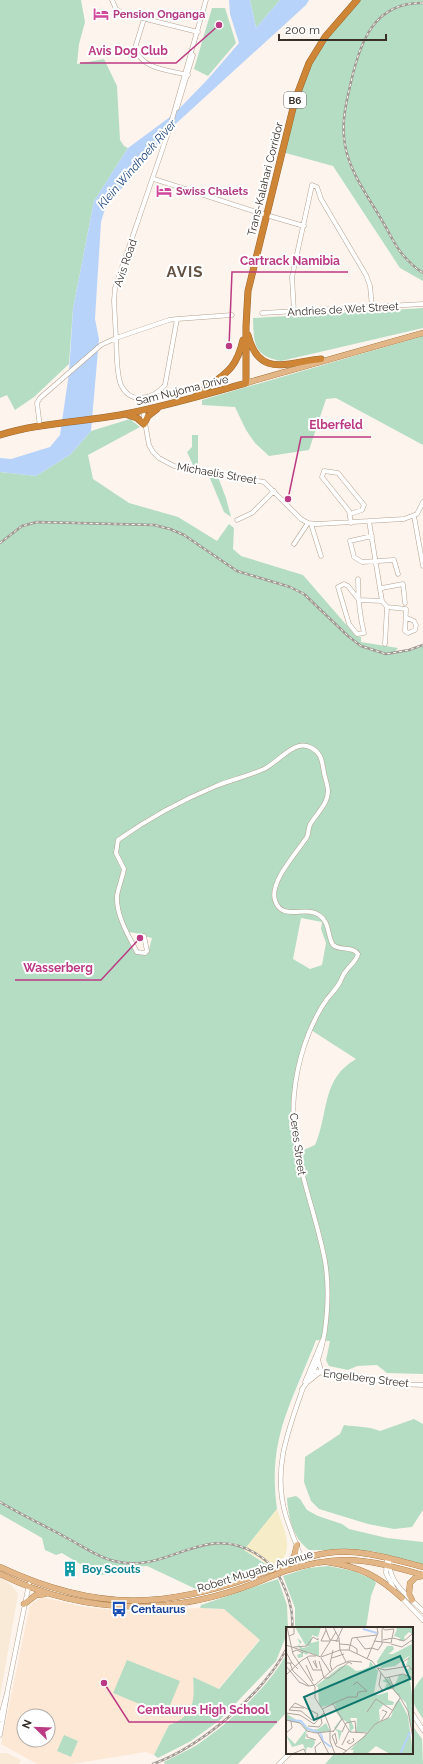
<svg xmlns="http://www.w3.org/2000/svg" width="423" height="1764" viewBox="0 0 423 1764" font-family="Raleway,sans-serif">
  <rect width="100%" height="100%" fill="#fdf4ed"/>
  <path fill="#f9e9d7" d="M 0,1577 L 11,1585 L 18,1594 L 0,1697 Z
    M 0,1753 L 7,1753 L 21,1760 L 19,1764 L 0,1764 Z"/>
  <path fill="#fde8d5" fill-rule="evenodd" d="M 42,1597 L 85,1607 L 135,1612 L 200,1608 L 224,1609 L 260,1639 L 218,1689 L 193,1677 L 195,1698 L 187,1714 L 181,1720 L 169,1725 L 154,1755 L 145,1752 L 72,1764 L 37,1764 L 1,1744 L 30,1605 ZM 24,1716 L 48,1716 L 48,1740 L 24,1740 Z"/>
  <path fill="#b4ddc4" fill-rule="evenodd" d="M 0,0 L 81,0 L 85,22 L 79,44 L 77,64 L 104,59 L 117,86 L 120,140 L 124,146 L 128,148 L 94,201 L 73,309 L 69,364 L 34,397 L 15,410 L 7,395 L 0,398 Z
    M 250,0 L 280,0 L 256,28 Z
    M 357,0 L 423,0 L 423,281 L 400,268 L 333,166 L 282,152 L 301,81 L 325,37 Z
    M 212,8 L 225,8 L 236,43 L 208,76 L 194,69 Z
    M 423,308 L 423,328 L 281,361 C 253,356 254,343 253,318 Z
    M 423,336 L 423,445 L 336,398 L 326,399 L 309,450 L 269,456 L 255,443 L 246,430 L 235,407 L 202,405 L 202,400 Z
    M 130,419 L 140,427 L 88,455 L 93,479 L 129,503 L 178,517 L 217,541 L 229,524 L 234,528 L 233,549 L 241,556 L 303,575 L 356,636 L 361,637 L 361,642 L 398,648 L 393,654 L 423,645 L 423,1374 L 387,1373 L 377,1365 L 357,1366 L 348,1370 L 329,1366 L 326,1360 L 330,1341 L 316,1340 C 292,1403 267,1438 277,1509 L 244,1550 L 270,1567 L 220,1585 L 198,1590 L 147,1566 L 128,1567 L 124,1573 L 98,1575 L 62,1553 L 56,1555 L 45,1550 L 42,1538 L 0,1514 L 0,472 L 36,476 L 71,454 L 91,431 ZM 301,918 L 322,922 L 321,929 L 326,943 L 322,965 L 310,969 L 293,959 ZM 127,932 C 136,932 143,936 152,938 L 148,953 L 143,955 L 138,954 ZM 311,1030 L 356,1059 C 321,1079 329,1113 315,1145 L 297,1153 L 294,1095 L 306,1042 Z
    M 192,435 L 198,435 L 198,466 L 193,465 L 187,452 L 192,447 Z
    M 209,476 L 218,477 L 226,498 L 231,517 L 224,512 Z
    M 414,1419 L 423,1424 L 423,1510 L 412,1527 L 394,1529 L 368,1524 L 319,1509 L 311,1501 L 304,1482 L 305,1457 L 340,1434 L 344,1425 C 356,1427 369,1426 380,1431 Z
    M 296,1496 L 300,1499 L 307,1510 L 318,1516 L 342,1524 L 349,1529 L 387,1538 L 423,1542 L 423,1564 L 372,1551 L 309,1550 C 293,1539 288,1516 287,1498 Z
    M 328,1566 L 354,1571 L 374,1580 L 376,1583 L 371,1596 L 366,1628 L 295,1628 L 295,1608 L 283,1576 L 308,1568 Z
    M 278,1579 L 287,1605 L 288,1628 L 287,1634 L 276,1661 L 220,1720 L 191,1741 L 158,1758 L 154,1755 L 169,1725 C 194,1716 195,1701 193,1677 L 219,1689 L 260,1640 L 224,1609 L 200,1608 L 201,1605 Z
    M 287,1653 L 287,1712 L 238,1764 L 165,1764 L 164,1762 C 175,1756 187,1751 197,1745 C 229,1723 269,1687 287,1653 Z
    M 127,1660 L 180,1681 L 166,1715 L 113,1693 Z
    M 423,1676 L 423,1719 C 410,1699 408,1695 423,1676 Z
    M 412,1725 L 422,1739 L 423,1764 L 325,1764 L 335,1753 L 412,1753 Z
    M 64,1735 L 78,1741 L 71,1757 L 57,1751 Z"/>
  <path fill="#f6ecc7" d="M 277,1509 C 284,1530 299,1557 270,1567 L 260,1559 L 244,1550 Z"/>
  <path fill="#b8d3fa" d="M 229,0 L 250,0 L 256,28 L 280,0 L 309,0 L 306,5 L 169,130 L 105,209 L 101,222 L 95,319 L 99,339 L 91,431 L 71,454 L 36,476 L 0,472 L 0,458 L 11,459 L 50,447 L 60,435 L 69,373 L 73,309 L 94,201 L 128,148 L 174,114 L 207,80 L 239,43 L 230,14 Z"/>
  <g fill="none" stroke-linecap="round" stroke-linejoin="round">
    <defs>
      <path id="minor" d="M 112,0 L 116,9 L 122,13 L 198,32
        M 144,19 L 135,48 C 142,70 169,70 188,75
        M 177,108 L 193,55
        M 154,179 L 266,215 L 304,226
        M 294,312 L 292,277 L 312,185 L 317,187 L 321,199 L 366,275 L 370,286 L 372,306
        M 262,313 L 423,304
        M 177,319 L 165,385 C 154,398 131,406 121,385 C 116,373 117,351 116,338 L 169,320 L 177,319 L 232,315
        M 143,411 L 149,445 L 153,452 L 159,458 L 174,466 L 264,482 L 301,519 L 308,523 L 317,524 L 404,519 L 417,514 L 423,502
        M 40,427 L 37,403 L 40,398 L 101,345 L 116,338 L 114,301 L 115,288 L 169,130 L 206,0
        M 350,514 L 362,510 L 364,505 L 338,473 L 324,471 L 322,477 L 349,511 L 351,523
        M 414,516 L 423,566
        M 237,520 L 252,513 L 274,491
        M 369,521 L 382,601
        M 311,524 L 321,556
        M 372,536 L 350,541 L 354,557 L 362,562 L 394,560 L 398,574
        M 294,544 L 308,523
        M 358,579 C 358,598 359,613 364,633 L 357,634 L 349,624 L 338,587 L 344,584 L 348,586 L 359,600 L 382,601
        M 382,588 L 403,584 L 405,603
        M 382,601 L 387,607 L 385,644
        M 387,607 L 406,609 L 405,631 L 408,633 L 415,630 L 416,625 L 414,621 L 407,618
        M 144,936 L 147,951 L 145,953 L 137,952 C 128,935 116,915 117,896 C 118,889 122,879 124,869 L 116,853 L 118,840 C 149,818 180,801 216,786 C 231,780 248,776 264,769 C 276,763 287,749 299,746 C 307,744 316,749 320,756 C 323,762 323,770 325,777 C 326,781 328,787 328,791 C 328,804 317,813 311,823 C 308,827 309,832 307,837 C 298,851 269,882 275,900 C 281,922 306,905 319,915 C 330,922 327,935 333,945 C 340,951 353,946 358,954 C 356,962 350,965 346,971 C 343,974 342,978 340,982 C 337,988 332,993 327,999 C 308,1026 297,1062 294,1095 C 289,1154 315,1206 325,1261 C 329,1284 328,1307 325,1330 C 322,1350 316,1373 302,1389
        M 318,1360 L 322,1373
        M 312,1371 L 399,1384 L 423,1385
        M 309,1381 L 319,1373
        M 305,1382 L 323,1339
        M 303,1388 C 288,1431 272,1470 286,1516 C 291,1532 298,1548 304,1565
        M 387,1558 L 386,1573 L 394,1589
        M 390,1559 C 386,1581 409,1597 423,1611
        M 401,1597 L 423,1620
        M 412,1713 L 423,1730
        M 0,1719 L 7,1693 L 29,1584
        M 0,1735 L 7,1695
        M 279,1764 L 290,1753"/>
      <path id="major" d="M 246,383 L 423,333
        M 327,1562 C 360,1567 377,1575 402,1598
        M 286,1563 L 294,1557 L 297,1545
        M 0,1567 C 98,1613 169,1609 268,1571
        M 280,1567 C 295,1562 310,1555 327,1553 C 359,1548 392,1559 423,1567
        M 285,1571 C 341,1553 367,1559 423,1575
        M 0,1574 C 89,1618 182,1616 272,1576
        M 412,1600 L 409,1594 L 410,1583 L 416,1577 L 423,1576
        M 24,1604 L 36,1595 L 45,1594"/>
      <path id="highway" d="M 248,335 C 259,379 288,362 321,359
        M 196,396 C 220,375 235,375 243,340
        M 128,415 L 137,418 L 144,424 L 148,416 L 157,409
        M 0,435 C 38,423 80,422 120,415 C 163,407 204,395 246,383 L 246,326 L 248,291 L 295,100 L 309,63 L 325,37 L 357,0"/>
    </defs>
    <use href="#minor" stroke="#b5a290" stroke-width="5"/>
    <use href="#major" stroke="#996730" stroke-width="6"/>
    <use href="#highway" stroke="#996730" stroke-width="7"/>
    <use href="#minor" stroke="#fff" stroke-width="4"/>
    <use href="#major" stroke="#e2b686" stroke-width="5.5"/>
    <use href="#highway" stroke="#ce8535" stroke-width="6"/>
    <defs>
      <path id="rail" d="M 423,3 C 374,2 360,42 351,82 C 346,103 341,123 345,145 C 350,174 370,199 384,224 C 390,234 395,246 403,255 C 409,262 415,268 423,273
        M 0,543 L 22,526 L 37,522 L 154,525 L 170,529 L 184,535 L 237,571 L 290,587 L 304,594 L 348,636 L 361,646 L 386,654 L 409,650 L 423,645
        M 0,1502 C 22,1515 45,1526 67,1538 C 84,1547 101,1559 119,1562 C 169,1572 204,1523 255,1553 C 265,1559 273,1565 279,1576 C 287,1592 294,1609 292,1628
        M 153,1764 C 202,1746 263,1694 287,1648"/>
    </defs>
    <use href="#rail" stroke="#a19891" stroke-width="2.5"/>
    <use href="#rail" stroke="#fff" stroke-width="1" stroke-dasharray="3" stroke-linecap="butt"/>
    <defs>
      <path id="major-bridge" d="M 268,1571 L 280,1567
        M 272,1576 L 285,1571"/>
    </defs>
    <use href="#major-bridge" stroke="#996730" stroke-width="6" stroke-linecap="butt"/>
    <use href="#major-bridge" stroke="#e2b686" stroke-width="5.5"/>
  </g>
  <defs>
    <symbol id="hotel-bare" viewBox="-9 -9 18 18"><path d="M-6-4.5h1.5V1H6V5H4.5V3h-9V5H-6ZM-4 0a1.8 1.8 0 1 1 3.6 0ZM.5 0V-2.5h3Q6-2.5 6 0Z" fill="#d1479c" stroke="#fff" stroke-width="2.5" paint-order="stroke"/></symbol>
    <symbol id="building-bare" viewBox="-9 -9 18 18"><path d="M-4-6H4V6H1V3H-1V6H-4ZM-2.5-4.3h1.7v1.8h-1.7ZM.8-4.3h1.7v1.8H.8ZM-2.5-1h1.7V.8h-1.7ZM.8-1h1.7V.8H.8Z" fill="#0f9aa8" stroke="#fff" stroke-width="2.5" paint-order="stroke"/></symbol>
    <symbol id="bus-bare" viewBox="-9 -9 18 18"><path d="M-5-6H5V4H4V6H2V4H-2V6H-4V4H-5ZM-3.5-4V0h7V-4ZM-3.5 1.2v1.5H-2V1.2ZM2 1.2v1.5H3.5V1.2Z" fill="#1a4fb4" stroke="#fff" stroke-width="2.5" paint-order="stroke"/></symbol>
  </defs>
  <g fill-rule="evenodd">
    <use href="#hotel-bare" x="90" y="3" width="22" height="22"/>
    <use href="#hotel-bare" x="153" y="180" width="22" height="22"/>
    <use href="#building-bare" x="59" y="1558" width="22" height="22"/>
    <use href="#bus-bare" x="108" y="1598" width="22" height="22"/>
  </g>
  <g text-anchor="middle" stroke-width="4" stroke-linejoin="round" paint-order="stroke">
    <rect fill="#fff" stroke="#736d68" stroke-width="1" x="284" y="92" width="22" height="16" rx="3"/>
    <g font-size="10" font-weight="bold" fill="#372f28">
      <text x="295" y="104">B6</text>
    </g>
    <g font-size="11" font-weight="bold" fill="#b23c85" stroke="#fff" text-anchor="start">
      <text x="113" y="18">Pension Onganga</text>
      <text x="176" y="195">Swiss Chalets</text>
    </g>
    <g font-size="11" fill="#372f28" stroke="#fff">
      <text transform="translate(265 179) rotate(-76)" y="4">Trans-Kalahari Corridor</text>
      <text transform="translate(125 263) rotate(-71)" y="4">Avis Road</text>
      <text transform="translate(343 309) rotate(-3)" y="4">Andries de Wet Street</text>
      <text transform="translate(182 390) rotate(-14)" y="4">Sam Nujoma Drive</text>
      <text transform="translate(217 473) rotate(10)" y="4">Michaelis Street</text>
      <text transform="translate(298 1144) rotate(82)" y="4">Ceres Street</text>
      <text transform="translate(366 1378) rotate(7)" y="4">Engelberg Street</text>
      <text transform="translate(255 1571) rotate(-17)" y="4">Robert Mugabe Avenue</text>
    </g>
    <g font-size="11" font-weight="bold" fill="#0d838f" stroke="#fff" text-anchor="start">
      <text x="82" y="1573">Boy Scouts</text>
    </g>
    <g font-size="11" font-weight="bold" fill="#164399" stroke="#fff" text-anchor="start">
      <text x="131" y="1613">Centaurus</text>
    </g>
    <g font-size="12" font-style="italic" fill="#204881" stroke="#fff">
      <text transform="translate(137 164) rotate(-49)" y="4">Klein Windhoek River</text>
    </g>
    <g font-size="15" font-weight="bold" letter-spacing="1" fill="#625041" stroke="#fff">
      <text x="185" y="277">AVIS</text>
    </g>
  </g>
  <g transform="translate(286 1627)">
    <rect width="127" height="127" fill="#fdf4ed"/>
    <path d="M 9,0 L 35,0 L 32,10 L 26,8 L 25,16 L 33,14 L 33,29 L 22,25 L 21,28 L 17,26 L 17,30 L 12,31 L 11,28 L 16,26 L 12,18 L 14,17 L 11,11 L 16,15 L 13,18 L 17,21 L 24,19 L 20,19 ZM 108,0 L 127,0 L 127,8 L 123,5 L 118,10 L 119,13 L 113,14 L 114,11 L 108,9 L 111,2 ZM 125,14 L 127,14 L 127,54 L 124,53 L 127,77 L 124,79 L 127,78 L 127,109 L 120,76 L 106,62 L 98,63 L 101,56 L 96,54 L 102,51 L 108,60 L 113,48 L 125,48 L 119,44 L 124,40 L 120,38 L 123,29 L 109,39 L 96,41 L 92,39 L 91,34 L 101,19 L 107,19 L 108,22 L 105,25 L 103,21 L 105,25 L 102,27 L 107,27 L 126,17 ZM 84,34 L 92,44 L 88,66 L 92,68 L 102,65 L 102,73 L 108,75 L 107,78 L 97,78 L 93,83 L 94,94 L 81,105 L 70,106 L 71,91 L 64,91 L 68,101 L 64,105 L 63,96 L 56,92 L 50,102 L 56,104 L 53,114 L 52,105 L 48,101 L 55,92 L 50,85 L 49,77 L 35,80 L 33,76 L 32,60 L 30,59 L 54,40 L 62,38 L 70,44 L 76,43 L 83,40 ZM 113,72 L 122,89 L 127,127 L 104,127 L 90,119 L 82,126 L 66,127 L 68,123 L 64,123 L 90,97 L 105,90 L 109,77 ZM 1,87 L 26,103 L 32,102 L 40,96 L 44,104 L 34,106 L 21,103 L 19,112 L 28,112 L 29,116 L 26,121 L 21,120 L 20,125 L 17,117 L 6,120 L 0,108 L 9,117 L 20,103 L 16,97 L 0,93 Z" fill="#b4ddc4"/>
    <path fill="none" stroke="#b8d3fa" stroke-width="2" d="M 77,2 L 91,6M 3,93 L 15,94 L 20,100M 20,101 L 35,106M 35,107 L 37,114 L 45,120M 114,127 L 124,105"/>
    <path fill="none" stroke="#aea59e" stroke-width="1" d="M 1,0 L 7,27 L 29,60 L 29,71 L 37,83 L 44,101 L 44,114 L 49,127M 39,0 L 44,13 L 53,14M 47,0 L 53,11 L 54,23 L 60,35M 40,3 L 35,14 L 44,14M 3,9 L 8,7 L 8,0M 70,10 L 79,22 L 86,21 L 92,23 L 96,17 L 96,2M 97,13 L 107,11 L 118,14 L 126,7M 88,14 L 105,16 L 108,2 L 99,3 L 95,0M 50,15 L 57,0M 54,17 L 65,18 L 71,22 L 71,27M 105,17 L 116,20 L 126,13M 0,18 L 35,30 L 54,23 L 63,23 L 86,34 L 99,51 L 117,47 L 127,51M 8,20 L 21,19 L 27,10 L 32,13 L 32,11M 63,23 L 66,11 L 91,8M 0,25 L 6,36M 6,25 L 11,23 L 17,26M 35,29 L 50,5M 21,30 L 27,43 L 36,43M 35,31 L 44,45M 46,31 L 58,27M 81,32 L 92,6 L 91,0M 27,34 L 31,41 L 29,33M 33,34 L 38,51M 63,34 L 76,35M 0,36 L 6,36 L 12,42M 4,36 L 7,44 L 23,59M 20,38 L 27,54M 0,39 L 14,56M 117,40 L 117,35 L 123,31M 92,41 L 99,43 L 123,39 L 127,44M 46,43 L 44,37 L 47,23M 95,46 L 93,58 L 96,63 L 108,61 L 103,50M 0,48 L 15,34 L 23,29 L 30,29M 38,51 L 43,51 L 63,35 L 66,37M 99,51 L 112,68M 13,55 L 22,59 L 29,58 L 51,39 L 63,34M 112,67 L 122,84 L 127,111M 9,76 L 32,87 L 30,92 L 26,93 L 15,84 L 3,83 ZM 46,77 L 62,70 L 71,70 L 72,65 L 81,64 L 71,55 L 67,58M 47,77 L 64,105 L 81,106M 5,80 L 18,81M 36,82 L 47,77M 81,85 L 90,72 L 106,83M 0,86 L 14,88 L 28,97 L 38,86M 0,93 L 14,96 L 21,104 L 30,106 L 48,104M 95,94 L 101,85 L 96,83M 22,99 L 33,100 L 36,96 L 35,91M 47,105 L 56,92M 56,105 L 60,96 L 69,94 L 70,106M 0,106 L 6,101 L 5,94M 32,106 L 43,127M 21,107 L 21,110 L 30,113M 49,107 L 46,109 L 50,119 L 61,124M 64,113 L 61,115 L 64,117 L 68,114 L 67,111M 49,117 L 51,116 L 49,106M 56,118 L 63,104M 6,127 L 18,122 L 20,127M 30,127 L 29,120 L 35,115M 56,127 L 78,110 L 89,97 L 102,91 L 114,71"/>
    <path fill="#0f766e" fill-opacity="0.15" stroke="#0f766e" stroke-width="2" d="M 114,29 L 124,52 L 28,93 L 18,70 Z"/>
    <rect width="127" height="127" fill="none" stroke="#372f28" stroke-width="2"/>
  </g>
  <path fill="none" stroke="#bc3a83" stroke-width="1.5" d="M219 25L176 63H80M229 346L232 272H348M288 499L301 437H371M140 938L101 980H15M104 1683L129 1722H277"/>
  <g fill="#bc3a83" stroke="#fff" stroke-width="1.5">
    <circle cx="219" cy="25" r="4"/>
    <circle cx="229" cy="346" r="4"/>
    <circle cx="288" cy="499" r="4"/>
    <circle cx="140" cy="938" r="4"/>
    <circle cx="104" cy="1683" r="4"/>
  </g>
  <g font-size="12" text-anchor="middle" font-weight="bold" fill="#bc3a83" stroke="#fff" stroke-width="4" stroke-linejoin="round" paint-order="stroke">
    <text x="128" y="55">Avis Dog Club</text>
    <text x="290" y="265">Cartrack Namibia</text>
    <text x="336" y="429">Elberfeld</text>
    <text x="58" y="972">Wasserberg</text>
    <text x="203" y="1714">Centaurus High School</text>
  </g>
  <g transform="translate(36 1728) rotate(293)"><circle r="19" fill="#ffffff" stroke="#afaca9"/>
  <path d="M0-3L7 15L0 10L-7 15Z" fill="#bc3a83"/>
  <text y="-6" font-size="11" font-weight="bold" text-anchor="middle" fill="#372f28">N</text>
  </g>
  <path d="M279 34v6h107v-6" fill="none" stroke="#372f28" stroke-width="2"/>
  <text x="285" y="34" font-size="12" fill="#372f28" stroke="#ffffff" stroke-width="3" paint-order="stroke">200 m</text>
</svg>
